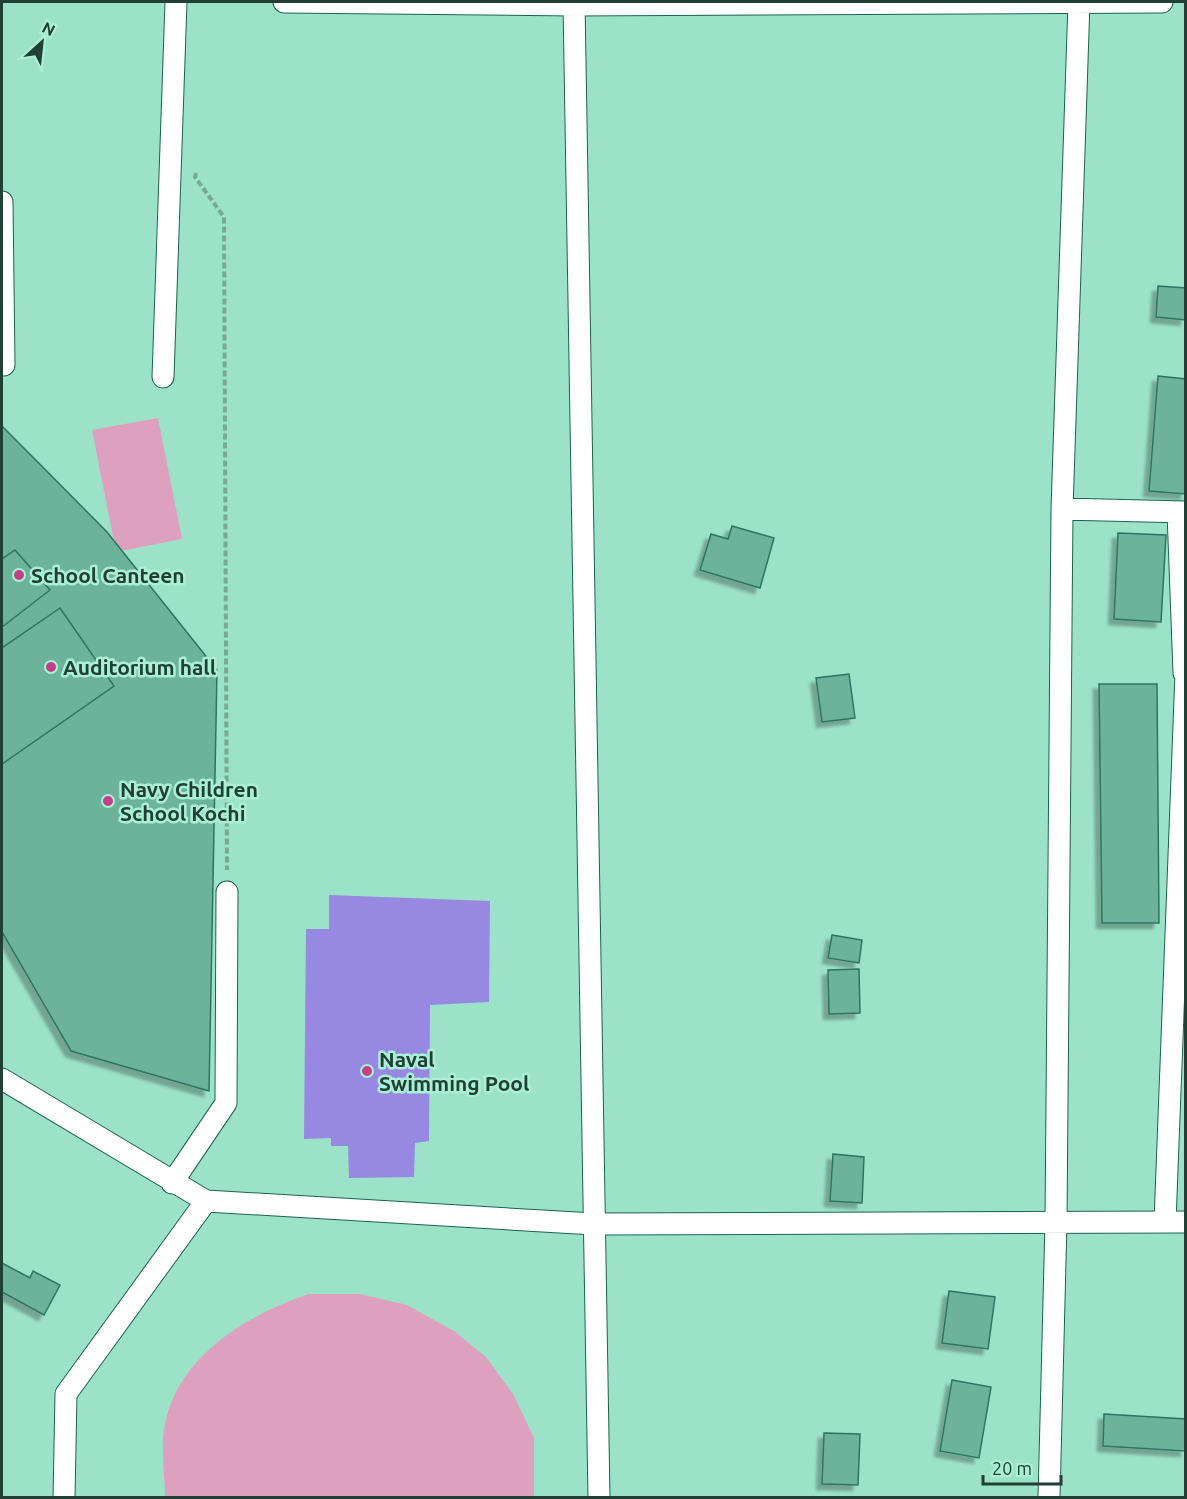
<svg xmlns="http://www.w3.org/2000/svg" width="1187" height="1499" font-family="Ubuntu,sans-serif">
  <style>
    .green { fill: #dea1bd }
    .water { fill: #9788e1 }
    .building { fill: #6db39b; stroke: #2e7560; stroke-width: 1.5; filter: url(#shadow) }
    .lines { fill: none; stroke-linecap: round; stroke-linejoin: round }
    .minor-casing { stroke: #1a644f; stroke-width: 23 }
    .path { stroke: #73ab97; stroke-width: 4; stroke-dasharray: 6 3; stroke-linecap: butt }
    .minor { stroke: #fff; stroke-width: 21 }
    .poi-dot { fill: #c24087; stroke: #a9f0d6; stroke-width: 2 }
    .labels { text-anchor: middle; dominant-baseline: central; stroke-width: 5; stroke-linejoin: round; paint-order: stroke }
    .poi-label { font-size: 21px; font-weight: bold; fill: #213f35; stroke: #a9f0d6; text-anchor: start }
  </style>
  <defs>
    <filter id="shadow"><feDropShadow dx="-5.5" dy="5.5" stdDeviation="1.5" flood-color="#0004"/></filter>
  </defs>
  <rect width="100%" height="100%" fill="#9ce2c9"/>
  <path class="green" d="M158 418 182 539 116 552 92 430Z
    M309 1294H360L407 1305 454 1331 486 1357 513 1394 534 1438V1497H165C165 1474 160 1446 165 1424 178 1356 248 1314 309 1294Z"/>
  <path class="water" d="M329 895 490 901 489 1002 430 1005 429 1141 415 1143 414 1177 349 1178 348 1146H331V1138L304 1139 306 929H329Z"/>
  <path class="building" d="M1158 286 1186 288V320L1156 317Z
    M1158 376 1186 379V494L1149 491Z
    M2 426 107 532 217 670 209 1091 71 1051 2 932Z
    M732 526 774 538 760 588 700 570 711 534 728 539Z
    M1118 533 1166 535 1161 622 1114 619Z
    M15 550 50 590 2 627V559Z
    M60 608 114 686 2 764V648Z
    M849 674 855 718 822 722 816 678Z
    M1099 684H1157L1159 923H1102Z
    M832 935 862 940 859 963 828 958Z
    M859 969 860 1013 829 1014 828 970Z
    M833 1154 864 1157 862 1203 830 1201Z
    M2 1263 30 1278 33 1271 60 1285 44 1315 2 1292Z
    M949 1291 995 1297 988 1349 942 1343Z
    M952 1380 991 1387 979 1458 940 1451Z
    M1104 1414 1186 1419V1451L1103 1446Z
    M824 1433 860 1434 858 1485 822 1484Z"/>
  <g class="lines">
    <defs>
      <path id="minor" d="M284 2 574 5 1162 2
        M574 2 599 1498
        M2 202 4 365
        M163 377 176 2
        M1062 509 1186 512
        M1178 512 1184 673
        M2 1079 206 1201 594 1224 1186 1222
        M172 1183 226 1103 227 892
        M1165 1222 1186 673
        M64 1498 66 1394 206 1201
        M1049 1498 1056 1222 1062 509 1079 2"/>
    </defs>
    <use href="#minor" class="minor-casing"/>
    <path class="path" d="M196 173 195 177 224 217 227 870"/>
    <use href="#minor" class="minor"/>
  </g>
  <g class="poi-dot">
    <circle cx="19" cy="575" r="6"/>
    <circle cx="51" cy="667" r="6"/>
    <circle cx="108" cy="801" r="6"/>
    <circle cx="367" cy="1071" r="6"/>
  </g>
  <g class="labels">
    <g class="poi-label">
      <text x="31" y="575">School Canteen</text>
      <text x="63" y="667">Auditorium hall</text>
      <text x="120" y="789">Navy Children<tspan x="120" dy="24">School Kochi</tspan></text>
      <text x="379" y="1059">Naval<tspan x="379" dy="24">Swimming Pool</tspan></text>
    </g>
  </g>
  <rect width="1187" height="1499" fill="none" stroke="#213f35" stroke-width="6"/>
  <g transform="translate(42 42) rotate(27)" stroke="#a9f0d6" stroke-width="4.5" paint-order="stroke">
  <path d="M0-4.5L10 22L0 15L-10 22Z" fill="#213f35"/>
  <text y="-9" font-size="16" font-weight="bold" text-anchor="middle" fill="#213f35">N</text>
  </g>
  <path d="M983 1475v9h78v-9" fill="none" stroke="#213f35" stroke-width="3"/>
  <text x="992" y="1475" font-size="18" fill="#213f35" stroke="#a9f0d6" stroke-width="4.5" paint-order="stroke">20 m</text>
</svg>
